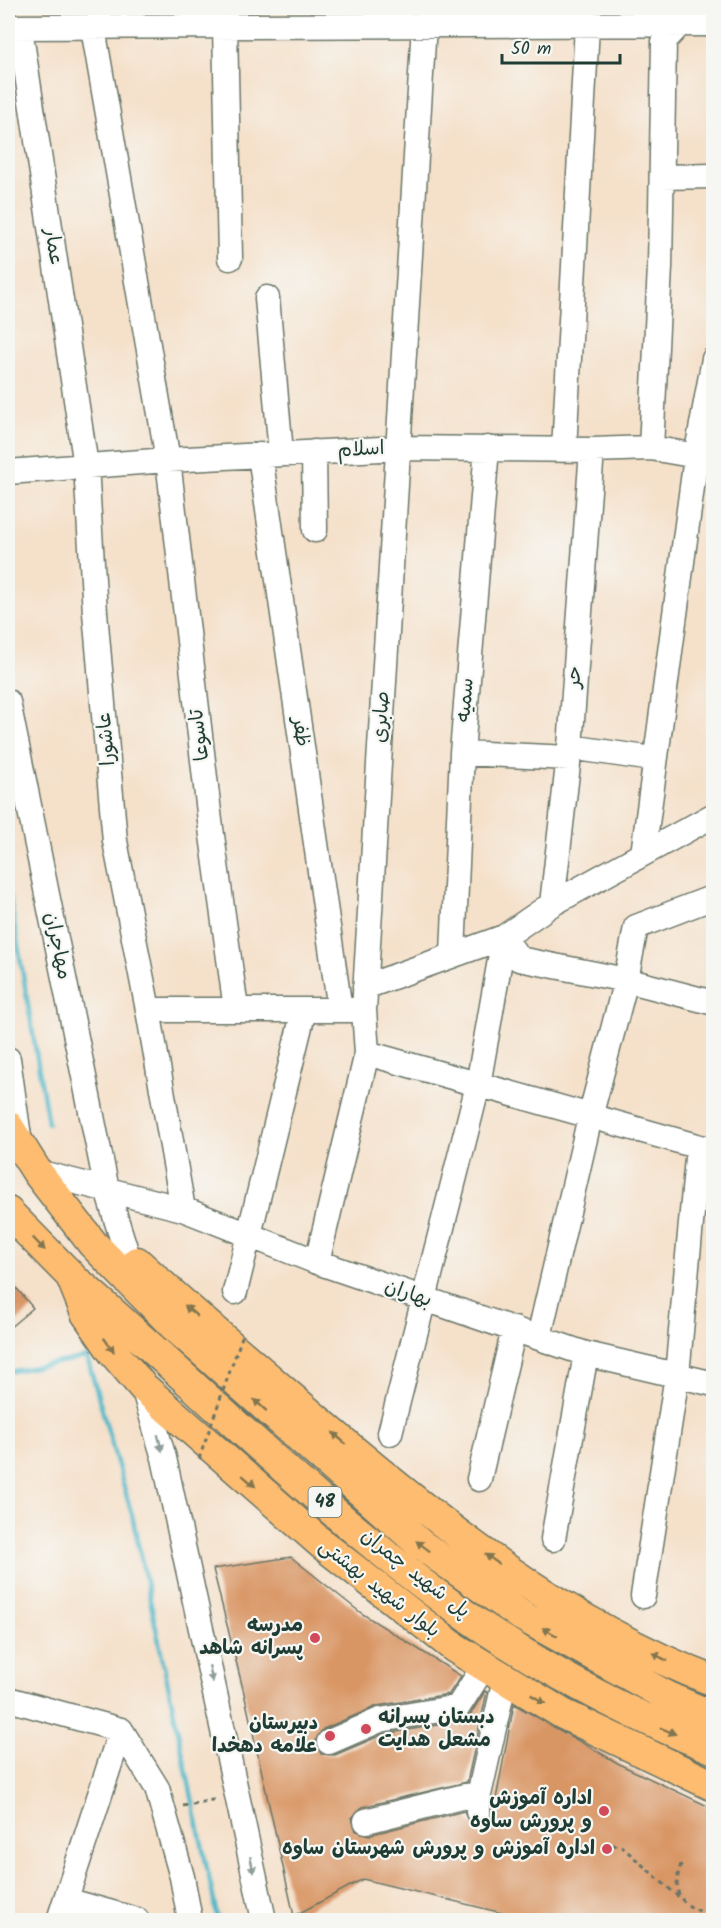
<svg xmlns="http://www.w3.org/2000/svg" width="721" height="1928" font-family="Kalam,'Playpen Sans Arabic',sans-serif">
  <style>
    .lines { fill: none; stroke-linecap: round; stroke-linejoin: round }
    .stream { stroke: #4cb7c9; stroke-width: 4.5 }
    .building { fill: #d99665 }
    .minor-casing { stroke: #6a7668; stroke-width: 27 }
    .major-casing { stroke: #6a7668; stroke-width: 33 }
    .path { stroke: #6a7668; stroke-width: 3; stroke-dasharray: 4.5 4.5; stroke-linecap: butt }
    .minor { stroke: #fff; stroke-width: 24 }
    .major { stroke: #fdbc6f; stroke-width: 30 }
    .path-bridge { stroke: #6a7668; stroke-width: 3; stroke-dasharray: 4.5 4.5; stroke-linecap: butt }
    .oneway { fill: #83764f }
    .oneway2 { fill: #8f9e9a }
    .poi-dot { fill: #d1495b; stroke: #f6f6f2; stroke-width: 2 }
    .labels { text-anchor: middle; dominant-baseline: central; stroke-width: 4.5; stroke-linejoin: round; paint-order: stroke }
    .shield { fill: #f6f6f2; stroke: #60746d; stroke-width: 1.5 }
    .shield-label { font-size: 18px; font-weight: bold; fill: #1f3d34 }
    .street-label { font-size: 20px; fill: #1f3d34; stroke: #f6f6f2 }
    .poi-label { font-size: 20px; font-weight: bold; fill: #1f3d34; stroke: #f6f6f2; text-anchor: end }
  </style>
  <rect width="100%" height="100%" fill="#f6f6f2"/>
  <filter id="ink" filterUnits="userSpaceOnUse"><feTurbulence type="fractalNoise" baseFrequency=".0167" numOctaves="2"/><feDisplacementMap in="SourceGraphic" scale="12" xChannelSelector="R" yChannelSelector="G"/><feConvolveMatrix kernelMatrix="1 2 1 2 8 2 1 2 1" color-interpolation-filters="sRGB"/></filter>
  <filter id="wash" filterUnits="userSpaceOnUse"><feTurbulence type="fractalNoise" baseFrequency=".008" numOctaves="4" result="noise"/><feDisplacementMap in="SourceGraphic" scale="24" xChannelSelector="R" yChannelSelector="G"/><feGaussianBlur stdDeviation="1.35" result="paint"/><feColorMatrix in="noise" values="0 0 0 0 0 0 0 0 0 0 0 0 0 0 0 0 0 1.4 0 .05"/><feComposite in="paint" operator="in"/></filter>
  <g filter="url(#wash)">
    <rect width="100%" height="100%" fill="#f5e0c9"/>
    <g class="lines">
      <path class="stream" d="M8 886 48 1123
        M8 1372 87 1357 132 1515 218 1920"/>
    </g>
    <g id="blocks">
      <path class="building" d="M8 1278 33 1308 8 1329Z
        M291 1557 361 1613 461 1676 449 1694 377 1706 323 1729 315 1741 321 1754 335 1755 384 1734 461 1721 470 1715 485 1691 487 1692 467 1782 362 1807 352 1818 356 1831 369 1835 464 1811 471 1824H485L493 1815 514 1704 623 1766 714 1809V1880L704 1920H531L363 1879 294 1916 244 1693 213 1569Z"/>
    </g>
  </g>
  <g filter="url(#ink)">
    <use href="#blocks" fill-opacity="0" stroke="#6a7668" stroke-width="1.5"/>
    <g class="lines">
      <defs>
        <path id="minor" d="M225 26 230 258
          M8 27 714 24
          M20 28 86 466 95 612 115 841 148 1010
          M93 28 168 460 210 821 236 1009
          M662 177 714 176
          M267 298 281 453
          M651 448 660 267 664 41 680 24
          M564 450 587 26
          M314 452 315 530
          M260 455 340 1010
          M8 472 168 460 400 448 592 450 651 448 714 459
          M8 702 107 1190 126 1251
          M570 747 653 759
          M462 753 569 758
          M643 854 696 457 714 359
          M552 904 570 747 592 450
          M504 937 519 959 626 980 714 1003
          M453 953 462 753 487 448
          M365 987 504 937 552 904 714 815
          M367 1053 714 1151
          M8 1059 20 1144
          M37 1172 183 1209 317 1262 586 1354 714 1384
          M183 1209 148 1010H355
          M317 1262 367 1053 364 1010 424 25
          M235 1292 304 1010
          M539 1337 590 1117 626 980 636 927 714 897
          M143 1387 164 1458 264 1920
          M390 1433 478 1085 504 937
          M479 1479 514 1329
          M553 1539 586 1354
          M643 1596 677 1375 698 1147
          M8 1699 121 1730 157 1788 182 1877 190 1920
          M329 1742 380 1720 458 1707 484 1666
          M478 1812 479 1795 505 1679
          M366 1821 465 1796 479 1795
          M66 1900 137 1920
          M59 1920 121 1730"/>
        <path id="major" d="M8 1126 37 1172 93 1244 173 1325 420 1544 522 1616 670 1698 714 1717
          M8 1212 71 1276 86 1313 113 1352 143 1387 323 1545 455 1648 563 1714 714 1786
          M137 1262C192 1313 250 1362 307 1411 430 1517 561 1623 714 1681
          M80 1284C203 1391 319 1509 451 1605 531 1663 622 1711 714 1749"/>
      </defs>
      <use href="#minor" class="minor-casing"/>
      <use href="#major" class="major-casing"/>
      <path class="path" d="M183 1806 217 1799
        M612 1845 621 1846 682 1900
        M681 1864C672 1892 678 1904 705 1913"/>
      <use href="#minor" class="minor"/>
      <use href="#major" class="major"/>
      <path class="path-bridge" d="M199 1459 243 1334"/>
    </g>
    <defs><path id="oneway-solid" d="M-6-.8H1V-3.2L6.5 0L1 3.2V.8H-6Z" transform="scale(1.5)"/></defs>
    <g class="oneway">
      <use href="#oneway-solid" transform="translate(39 1244) rotate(46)"/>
      <use href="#oneway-solid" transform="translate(191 1311) rotate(-139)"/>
      <use href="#oneway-solid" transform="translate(109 1345) rotate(54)"/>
      <use href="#oneway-solid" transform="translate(260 1405) rotate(-138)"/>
      <use href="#oneway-solid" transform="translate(339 1438) rotate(-139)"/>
      <use href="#oneway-solid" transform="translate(249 1481) rotate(41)"/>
      <use href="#oneway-solid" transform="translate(423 1546) rotate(-143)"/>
      <use href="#oneway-solid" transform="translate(492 1559) rotate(-145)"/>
      <use href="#oneway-solid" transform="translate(550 1632) rotate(-151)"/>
      <use href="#oneway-solid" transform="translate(660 1657) rotate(-153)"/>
      <use href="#oneway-solid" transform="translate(538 1699) rotate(31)"/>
      <use href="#oneway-solid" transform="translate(668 1731) rotate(23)"/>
    </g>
    <g class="oneway2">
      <use href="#oneway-solid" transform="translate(160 1443) rotate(75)"/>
      <use href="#oneway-solid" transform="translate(211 1674) rotate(78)"/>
      <use href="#oneway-solid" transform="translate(252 1865) rotate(78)"/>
    </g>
  </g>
  <g class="poi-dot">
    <circle cx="315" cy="1638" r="6"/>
    <circle cx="366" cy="1729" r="6"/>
    <circle cx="330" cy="1736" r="6"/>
    <circle cx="604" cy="1811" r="6"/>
    <circle cx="607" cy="1849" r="6"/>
  </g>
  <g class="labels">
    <rect class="shield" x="308.5" y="1487" width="33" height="30" rx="4.5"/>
    <g class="shield-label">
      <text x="325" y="1502">48</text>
    </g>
    <g class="street-label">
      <text transform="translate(53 247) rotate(81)">عمار</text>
      <text transform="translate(361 450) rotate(-3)">اسلام</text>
      <text transform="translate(575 677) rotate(-86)">حر</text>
      <text transform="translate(466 700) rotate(-85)">سمیه</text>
      <text transform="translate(382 717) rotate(-86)">صابری</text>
      <text transform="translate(300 732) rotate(82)">ظفر</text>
      <text transform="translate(200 735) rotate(-97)">تاسوعا</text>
      <text transform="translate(107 739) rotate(-95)">عاشورا</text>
      <text transform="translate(57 946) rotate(78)">مهاجران</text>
      <text transform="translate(408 1294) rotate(19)">بهاران</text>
      <text transform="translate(415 1574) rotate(38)">پل شهید چمران</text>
      <text transform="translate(379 1589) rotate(38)">بلوار شهید بهشتی</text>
    </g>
    <g class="poi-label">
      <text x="303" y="1626">مدرسه<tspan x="303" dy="23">پسرانه شاهد</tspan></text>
      <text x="378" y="1718" text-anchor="start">دبستان پسرانه<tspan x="378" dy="23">مشعل هدایت</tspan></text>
      <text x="318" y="1724">دبیرستان<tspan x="318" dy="23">علامه دهخدا</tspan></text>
      <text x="592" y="1799">اداره آموزش<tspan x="592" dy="23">و پرورش ساوه</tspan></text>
      <text x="595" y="1849">اداره آموزش و پرورش شهرستان ساوه</text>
    </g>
  </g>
  <rect width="721" height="1928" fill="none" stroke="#f6f6f2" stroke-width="30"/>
  <path d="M502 54v9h118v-9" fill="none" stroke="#1f3d34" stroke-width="3"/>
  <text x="511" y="54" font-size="18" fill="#1f3d34" stroke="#f6f6f2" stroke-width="4.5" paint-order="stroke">50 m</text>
</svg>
